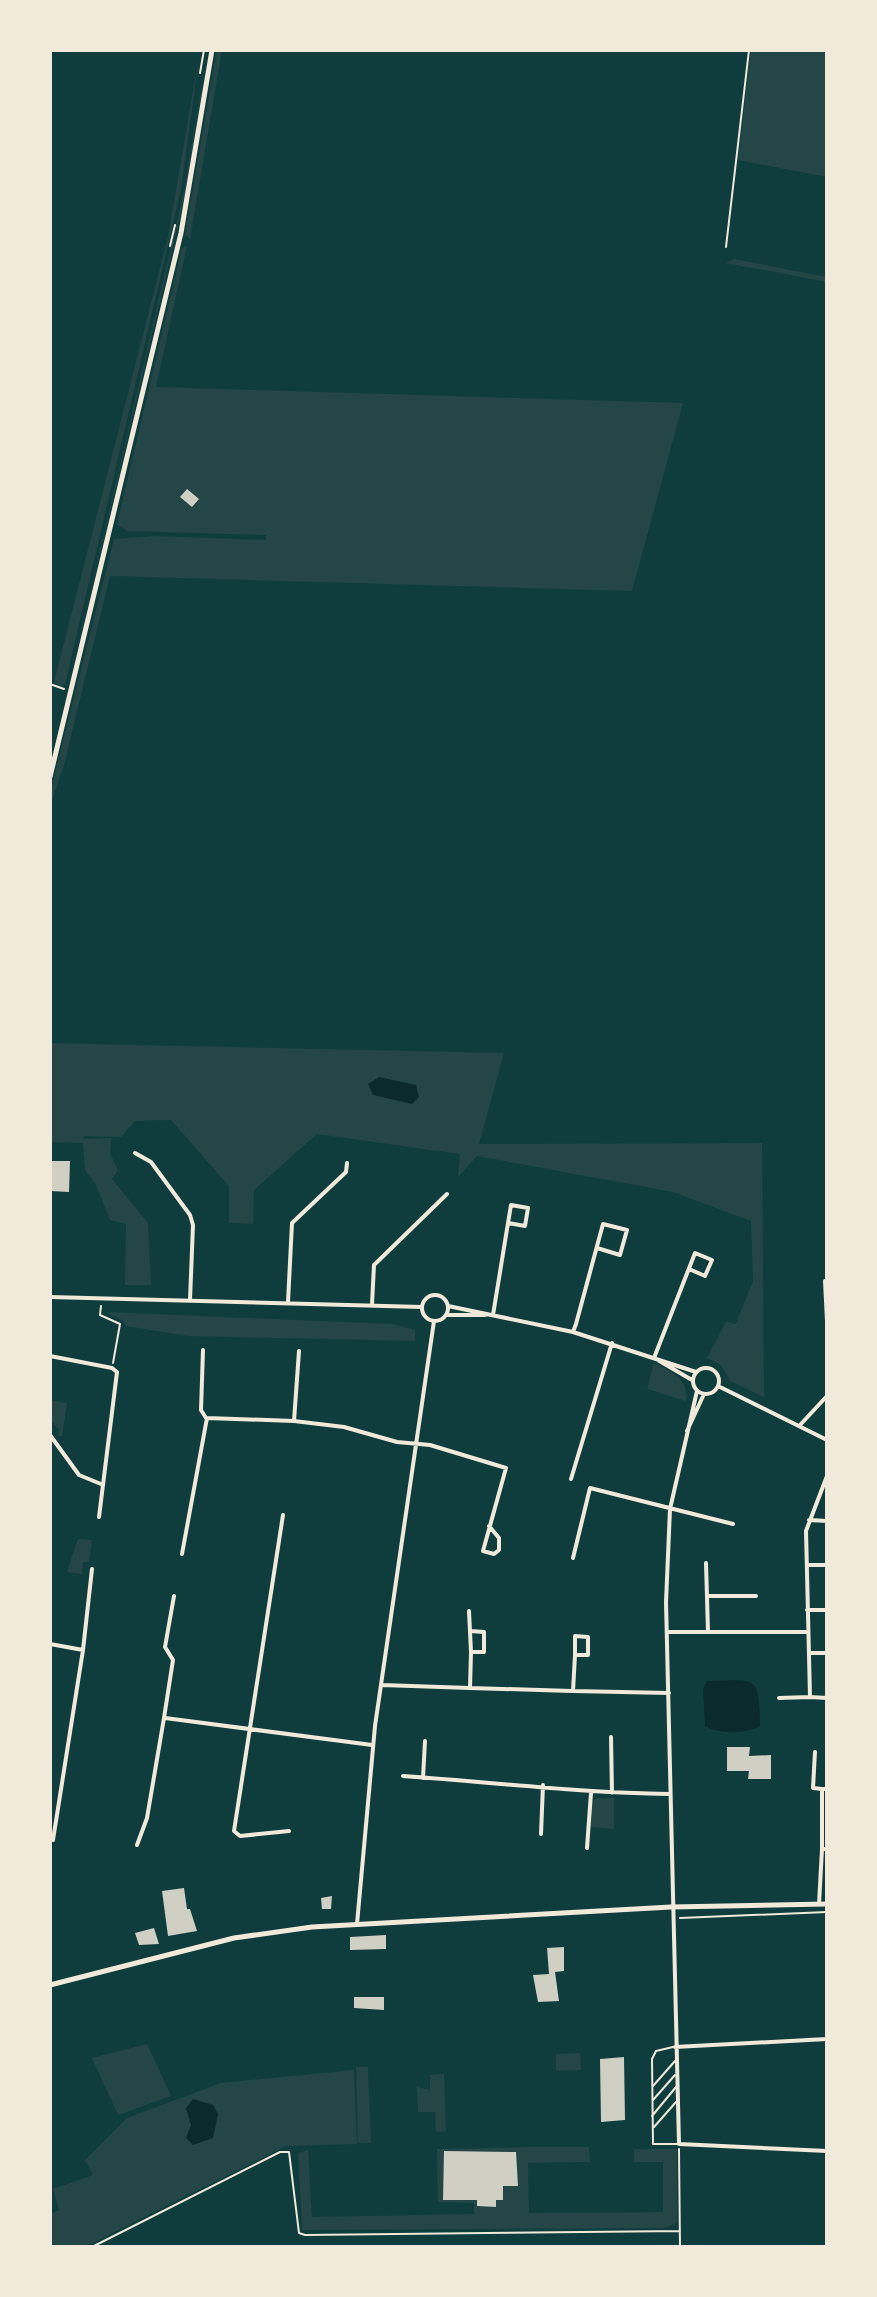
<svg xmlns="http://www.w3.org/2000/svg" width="877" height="2297" font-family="Cabin,sans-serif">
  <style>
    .green { fill: #244646 }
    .water { fill: #0a2a2b }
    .building { fill: #cfcfc3 }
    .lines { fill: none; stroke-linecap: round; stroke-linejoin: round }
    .path { stroke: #f1e9da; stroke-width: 2 }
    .service { stroke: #f1e9da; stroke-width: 2 }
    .minor { stroke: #f1e9da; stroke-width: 4 }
    .tertiary { stroke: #f1e9da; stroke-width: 5 }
    .secondary { stroke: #f1e9da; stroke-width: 5 }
  </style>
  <rect width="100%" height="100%" fill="#0f3d3e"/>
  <path class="green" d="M200 50 181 189 70 663 65 685 60 686 54 682 168 237Z
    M207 50 185 195 69 683 185 187Z
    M217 50H222L190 239 185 234Z
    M751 50H827V177L738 160Z
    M187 246 156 387 683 403 632 591 110 576 63 769 50 806V793L114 539 155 536 266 540V535L127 531 117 524 182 248Z
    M734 259 827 277V282L726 263Z
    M50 1043 504 1053 479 1144 762 1143 764 1397 730 1381 721 1365 707 1358 726 1322 736 1324 753 1281 751 1221 673 1192 477 1156 458 1177 460 1154 317 1134 254 1190 253 1224 229 1223V1186L171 1120 135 1121 121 1137 84 1136V1139L111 1138 110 1154 118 1170 112 1179 148 1223 151 1285H125L126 1224 110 1220 96 1185 85 1170 83 1143 50 1142Z
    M106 1312 392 1324 415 1330V1341L188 1336 126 1326 123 1321Z
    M654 1363C671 1371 689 1379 686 1401L647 1389Z
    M50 1400 67 1403 62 1436H58L59 1430 50 1419Z
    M78 1539 92 1540 89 1562H83L82 1574 67 1572Z
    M597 1798H614V1829L591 1827 592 1801Z
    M147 2044 171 2096 118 2115 92 2058Z
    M580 2053 581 2070 556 2071V2054Z
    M356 2067H368L371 2143H358Z
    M354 2070 357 2144 286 2146 85 2247H50V2214L59 2210 53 2189 93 2175 85 2160 127 2118 221 2083Z
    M444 2074 446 2131 436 2132 435 2112H418L417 2087 430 2090V2075Z
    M529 2147H589L590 2162 528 2163 529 2213 663 2212V2162H634V2149H677V2223L665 2228 302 2230 298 2153 308 2150 312 2217 474 2214V2203L438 2202 437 2149Z"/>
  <path class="water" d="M379 1077 416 1085 419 1097 412 1104 373 1095 368 1084Z
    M707 1681C757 1680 759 1673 760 1726 748 1734 718 1734 705 1726L703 1689Z
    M193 2099 213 2105 218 2114 213 2138 193 2145 186 2138 191 2125 186 2108Z"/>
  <path class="building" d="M187 489 199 499 192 507 180 497Z
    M50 1161H70L69 1192 50 1191Z
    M727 1747H750L749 1756 771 1755V1779H748L749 1771H727Z
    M184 1888 187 1909H190L197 1931 168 1936 162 1891Z
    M332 1896 331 1909H322L321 1898Z
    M154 1928 159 1944 139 1945 135 1933Z
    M386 1935V1949L350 1950V1937Z
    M564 1947V1971L555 1972 559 2001 538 2002 533 1975 549 1974 547 1948Z
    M354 1997H384V2010L354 2008Z
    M624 2057 625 2120 601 2122 600 2059Z
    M444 2151 516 2152 518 2186H503V2200H496V2207L477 2206V2200H443Z"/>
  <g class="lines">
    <path class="path" d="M200 73 204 50
      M170 246 175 225
      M726 247 749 50
      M50 684 64 689
      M101 1306 100 1315 120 1324 113 1363
      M680 1918 827 1912
      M679 2149 680 2247
      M92 2247 280 2152H289L299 2233 305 2235 680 2231"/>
    <path class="service" d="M673 2047 656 2051 652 2059 653 2144H678
      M653 2086 675 2061
      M653 2100 675 2075
      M652 2116 676 2087
      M654 2127 676 2102"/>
    <path class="minor" d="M135 1153 151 1162 190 1215 193 1225 190 1300
      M827 1226V1283
      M825 1281 827 1321
      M422 1308a13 13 0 1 1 26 0a13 13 0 1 1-26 0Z
      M50 1297 422 1307
      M288 1302 292 1223 346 1172 347 1163
      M372 1304 374 1265 447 1194
      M448 1306 573 1332 696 1372
      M446 1315H485
      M493 1315 508 1223 525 1226 528 1208 511 1205 508 1223
      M573 1332 576 1324 603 1224 627 1230 620 1255 597 1248
      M203 1350 201 1410 206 1418
      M50 1356 112 1368 117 1372 99 1517
      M654 1358 695 1253 712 1260 705 1276 689 1269
      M656 1359 692 1380
      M693 1381a13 13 0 1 1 26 0a13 13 0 1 1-26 0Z
      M718 1386 827 1440
      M697 1391 670 1509 666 1602 679 2144 827 2151
      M294 1421 299 1351
      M800 1425 827 1396
      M687 1431 704 1394
      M50 1435 79 1475 101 1484
      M827 1476 806 1531 810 1697 827 1698
      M571 1479 612 1343
      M283 1515 234 1831 240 1836 289 1831
      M809 1520 827 1521
      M182 1554 207 1418 294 1421 344 1427 397 1442 430 1445 506 1468 483 1551 494 1554 499 1550V1538L489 1526
      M573 1558 590 1488 733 1524
      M706 1563 708 1632
      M807 1565H827
      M707 1596H756
      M807 1610H827
      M469 1611 471 1652H484V1632L471 1631
      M667 1632H808
      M50 1644 83 1650
      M809 1653H827
      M575 1655V1636L588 1637V1655H575L573 1691 669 1693
      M382 1685 470 1688 471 1652
      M470 1688 572 1691
      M779 1698 810 1697
      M165 1718 372 1745
      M611 1737 612 1793
      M815 1752 813 1788 822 1789
      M403 1776C492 1782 580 1793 669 1794
      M423 1778 425 1741
      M827 1789H822V1849H827
      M541 1834 543 1785
      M50 1839 53 1840 83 1650 92 1569
      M137 1845 147 1818 164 1718 173 1660 165 1647 174 1596
      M587 1848 591 1793
      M819 1904 822 1849
      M357 1924 375 1726 434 1321
      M675 2047 827 2039"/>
    <path class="tertiary" d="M50 1985 234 1938 312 1927 671 1907 827 1904"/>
    <path class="secondary" d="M50 777 181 233 212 50"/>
  </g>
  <rect width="877" height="2297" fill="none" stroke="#f1e9da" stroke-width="104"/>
</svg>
